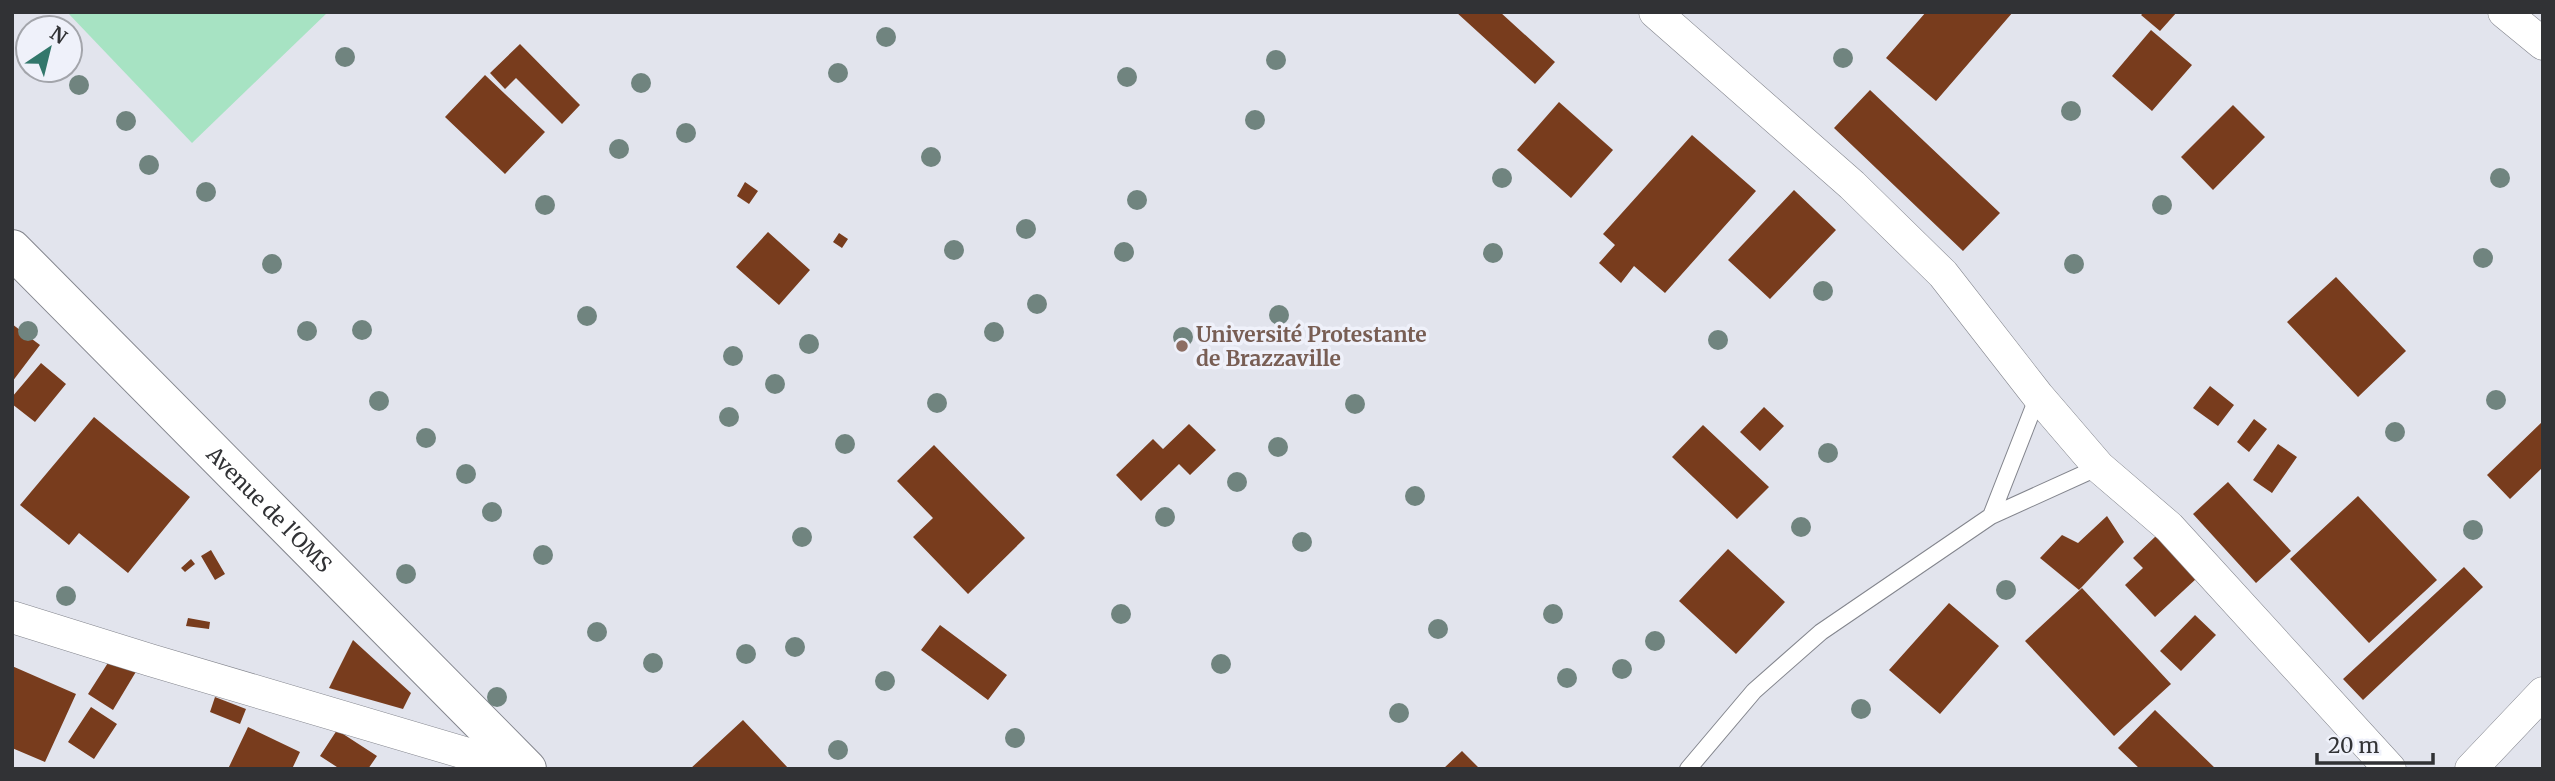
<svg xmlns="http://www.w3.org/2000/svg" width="2555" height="781" font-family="Merriweather,serif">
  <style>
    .green { fill: #a7e3c3 }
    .building { fill: #783c1d }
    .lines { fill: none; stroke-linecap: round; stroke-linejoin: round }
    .service-casing { stroke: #83858d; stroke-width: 18 }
    .minor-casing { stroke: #83858d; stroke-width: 33 }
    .tertiary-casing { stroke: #83858d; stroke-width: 40 }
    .service { stroke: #fff; stroke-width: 16 }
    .minor { stroke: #fff; stroke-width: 32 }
    .tertiary { stroke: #fff; stroke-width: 38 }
    .tree { fill: #70847f }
    .education-dot { fill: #8d6e63; stroke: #eff1fa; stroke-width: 2.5 }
    .labels { text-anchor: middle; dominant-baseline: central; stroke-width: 7; stroke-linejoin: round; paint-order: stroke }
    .education-label { font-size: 21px; font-weight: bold; fill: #785e54; stroke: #eff1fa; text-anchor: start }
    .street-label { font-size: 21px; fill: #313235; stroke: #eff1fa }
  </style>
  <rect width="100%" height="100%" fill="#e2e4ed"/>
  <path class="green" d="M67 12H328L192 143Z"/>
  <path class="building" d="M1456 12H1500L1555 62 1535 84Z
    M1926 12H2013L1936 101 1886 58Z
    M2144 12H2177L2160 31 2141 15Z
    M2151 30 2192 65 2152 111 2112 76Z
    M520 44 580 105 562 124 516 78 505 89 490 73Z
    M485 75 545 132 505 174 445 117Z
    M1870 90 2000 213 1963 251 1834 128Z
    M1559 102 1613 150 1571 198 1517 150Z
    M2233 105 2265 137 2213 190 2181 157Z
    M1692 135 1756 191 1665 293 1634 266 1621 283 1599 263 1615 245 1603 234Z
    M745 182 758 191 749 204 737 196Z
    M1794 190 1836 230 1770 299 1728 260Z
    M768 232 810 270 779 305 736 267Z
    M839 233 848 239 842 248 833 242Z
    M2336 277 2406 351 2358 397 2287 322Z
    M12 324 40 345 12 382Z
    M41 363 66 384 35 422 12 404V397Z
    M2210 386 2234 405 2218 426 2193 408Z
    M1764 407 1784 426 1760 451 1740 432Z
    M94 417 190 497 128 573 79 533 69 545 20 505Z
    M2254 419 2267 429 2249 452 2237 442Z
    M2543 421V467L2510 499 2487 475Z
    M1189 424 1216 450 1190 475 1179 464 1141 501 1116 475 1153 439 1163 449Z
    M1703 425 1769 487 1737 519 1672 457Z
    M2278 444 2297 457 2272 493 2253 480Z
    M934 445 1025 538 968 594 913 537 933 518 897 481Z
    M2228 482 2291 551 2256 583 2193 514Z
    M2358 496 2437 580 2369 643 2290 559Z
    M2107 516 2124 542 2079 590 2040 558 2062 535 2078 543Z
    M2157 535 2197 578 2155 617 2125 585 2143 568 2133 558Z
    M1728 549 1785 602 1736 654 1679 601Z
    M211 550 225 574 215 580 201 556Z
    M191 559 195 564 185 572 181 568Z
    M2464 567 2483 587 2363 700 2343 679Z
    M2082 588 2171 684 2114 736 2025 641Z
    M1949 603 1999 646 1940 714 1889 670Z
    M2195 615 2216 635 2181 671 2160 651Z
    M188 618 210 622 209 629 186 626Z
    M940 625 1007 675 988 700 921 650Z
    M353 640 411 693 403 709 329 688Z
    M113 655 137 670 113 710 88 694Z
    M12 666 76 694 45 762 12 748Z
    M215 697 246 709 240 724 210 712Z
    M91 707 117 724 94 759 68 742Z
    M2155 710 2216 769H2140L2118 748Z
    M743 720 789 769H690Z
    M248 727 300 752 292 769H228Z
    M337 730 377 756 368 769H340L320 756Z
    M1462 751 1480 769H1443Z"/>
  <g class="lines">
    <defs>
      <path id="service" d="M1991 516 2038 396
        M1688 769 1754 691 1821 632 1991 516 2099 467"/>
      <path id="minor" d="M1655 12 1852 185 1943 274 2038 396 2099 467 2169 527 2390 769
        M2504 12 2543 44
        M12 617 150 660 519 769
        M2471 769 2543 693"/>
      <g id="tertiary">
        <path id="s1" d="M12 249 527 769"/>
      </g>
    </defs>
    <use href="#service" class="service-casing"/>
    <use href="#minor" class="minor-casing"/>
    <use href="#tertiary" class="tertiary-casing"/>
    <use href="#service" class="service"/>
    <use href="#minor" class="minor"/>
    <use href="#tertiary" class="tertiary"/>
  </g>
  <g class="tree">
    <circle cx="886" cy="37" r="10"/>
    <circle cx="345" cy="57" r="10"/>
    <circle cx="1843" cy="58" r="10"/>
    <circle cx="1276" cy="60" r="10"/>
    <circle cx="838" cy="73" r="10"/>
    <circle cx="1127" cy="77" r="10"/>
    <circle cx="641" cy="83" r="10"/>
    <circle cx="79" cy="85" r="10"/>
    <circle cx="2071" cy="111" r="10"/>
    <circle cx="1255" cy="120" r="10"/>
    <circle cx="126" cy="121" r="10"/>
    <circle cx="686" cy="133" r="10"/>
    <circle cx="619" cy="149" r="10"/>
    <circle cx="931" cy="157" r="10"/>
    <circle cx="149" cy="165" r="10"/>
    <circle cx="1502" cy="178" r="10"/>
    <circle cx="2500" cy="178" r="10"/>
    <circle cx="206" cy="192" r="10"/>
    <circle cx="1137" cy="200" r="10"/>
    <circle cx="545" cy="205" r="10"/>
    <circle cx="2162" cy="205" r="10"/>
    <circle cx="1026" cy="229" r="10"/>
    <circle cx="954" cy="250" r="10"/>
    <circle cx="1124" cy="252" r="10"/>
    <circle cx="1493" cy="253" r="10"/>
    <circle cx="2483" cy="258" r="10"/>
    <circle cx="272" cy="264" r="10"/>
    <circle cx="2074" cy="264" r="10"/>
    <circle cx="1823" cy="291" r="10"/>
    <circle cx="1037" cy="304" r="10"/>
    <circle cx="1279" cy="315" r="10"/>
    <circle cx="587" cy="316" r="10"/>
    <circle cx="362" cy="330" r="10"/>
    <circle cx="28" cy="331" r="10"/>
    <circle cx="307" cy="331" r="10"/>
    <circle cx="994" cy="332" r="10"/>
    <circle cx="1183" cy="337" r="10"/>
    <circle cx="1718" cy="340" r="10"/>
    <circle cx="809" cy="344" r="10"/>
    <circle cx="733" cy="356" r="10"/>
    <circle cx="775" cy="384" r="10"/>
    <circle cx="2496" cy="400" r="10"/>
    <circle cx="379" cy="401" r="10"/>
    <circle cx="937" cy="403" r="10"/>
    <circle cx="1355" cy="404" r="10"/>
    <circle cx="729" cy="417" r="10"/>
    <circle cx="2395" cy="432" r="10"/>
    <circle cx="426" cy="438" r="10"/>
    <circle cx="845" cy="444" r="10"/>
    <circle cx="1278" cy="447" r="10"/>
    <circle cx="1828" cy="453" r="10"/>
    <circle cx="466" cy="474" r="10"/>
    <circle cx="1237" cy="482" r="10"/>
    <circle cx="1415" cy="496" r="10"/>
    <circle cx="492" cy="512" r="10"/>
    <circle cx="1165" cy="517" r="10"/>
    <circle cx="1801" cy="527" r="10"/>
    <circle cx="2473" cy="530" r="10"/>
    <circle cx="802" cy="537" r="10"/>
    <circle cx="1302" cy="542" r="10"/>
    <circle cx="543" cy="555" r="10"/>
    <circle cx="406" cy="574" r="10"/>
    <circle cx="2006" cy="590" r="10"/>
    <circle cx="66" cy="596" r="10"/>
    <circle cx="1121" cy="614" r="10"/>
    <circle cx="1553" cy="614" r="10"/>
    <circle cx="1438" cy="629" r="10"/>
    <circle cx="597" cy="632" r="10"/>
    <circle cx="1655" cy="641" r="10"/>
    <circle cx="795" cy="647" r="10"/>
    <circle cx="746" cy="654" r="10"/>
    <circle cx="653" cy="663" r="10"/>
    <circle cx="1221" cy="664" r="10"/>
    <circle cx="1622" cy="669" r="10"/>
    <circle cx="1567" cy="678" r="10"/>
    <circle cx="885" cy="681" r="10"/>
    <circle cx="497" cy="697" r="10"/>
    <circle cx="1861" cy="709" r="10"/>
    <circle cx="1399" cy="713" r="10"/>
    <circle cx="1015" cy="738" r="10"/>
    <circle cx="838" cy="750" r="10"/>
  </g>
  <circle class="education-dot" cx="1182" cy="346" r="7"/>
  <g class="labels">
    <g class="education-label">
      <text x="1196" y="334">Université Protestante<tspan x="1196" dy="24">de Brazzaville</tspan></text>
    </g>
    <g class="street-label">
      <text stroke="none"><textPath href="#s1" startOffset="366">Avenue de l'OMS</textPath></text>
    </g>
  </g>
  <rect width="2555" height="781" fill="none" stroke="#313235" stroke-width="28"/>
  <g transform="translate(49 49) rotate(35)"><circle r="33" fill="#eff1fa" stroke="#a3a5ab" stroke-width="2"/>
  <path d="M0-5L12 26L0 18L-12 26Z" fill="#32776b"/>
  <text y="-10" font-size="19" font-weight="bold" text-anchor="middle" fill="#313235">N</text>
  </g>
  <path d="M2317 753v10h116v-10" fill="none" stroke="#313235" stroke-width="3.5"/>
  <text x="2328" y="753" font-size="21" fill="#313235" stroke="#eff1fa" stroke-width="5" paint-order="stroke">20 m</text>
</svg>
